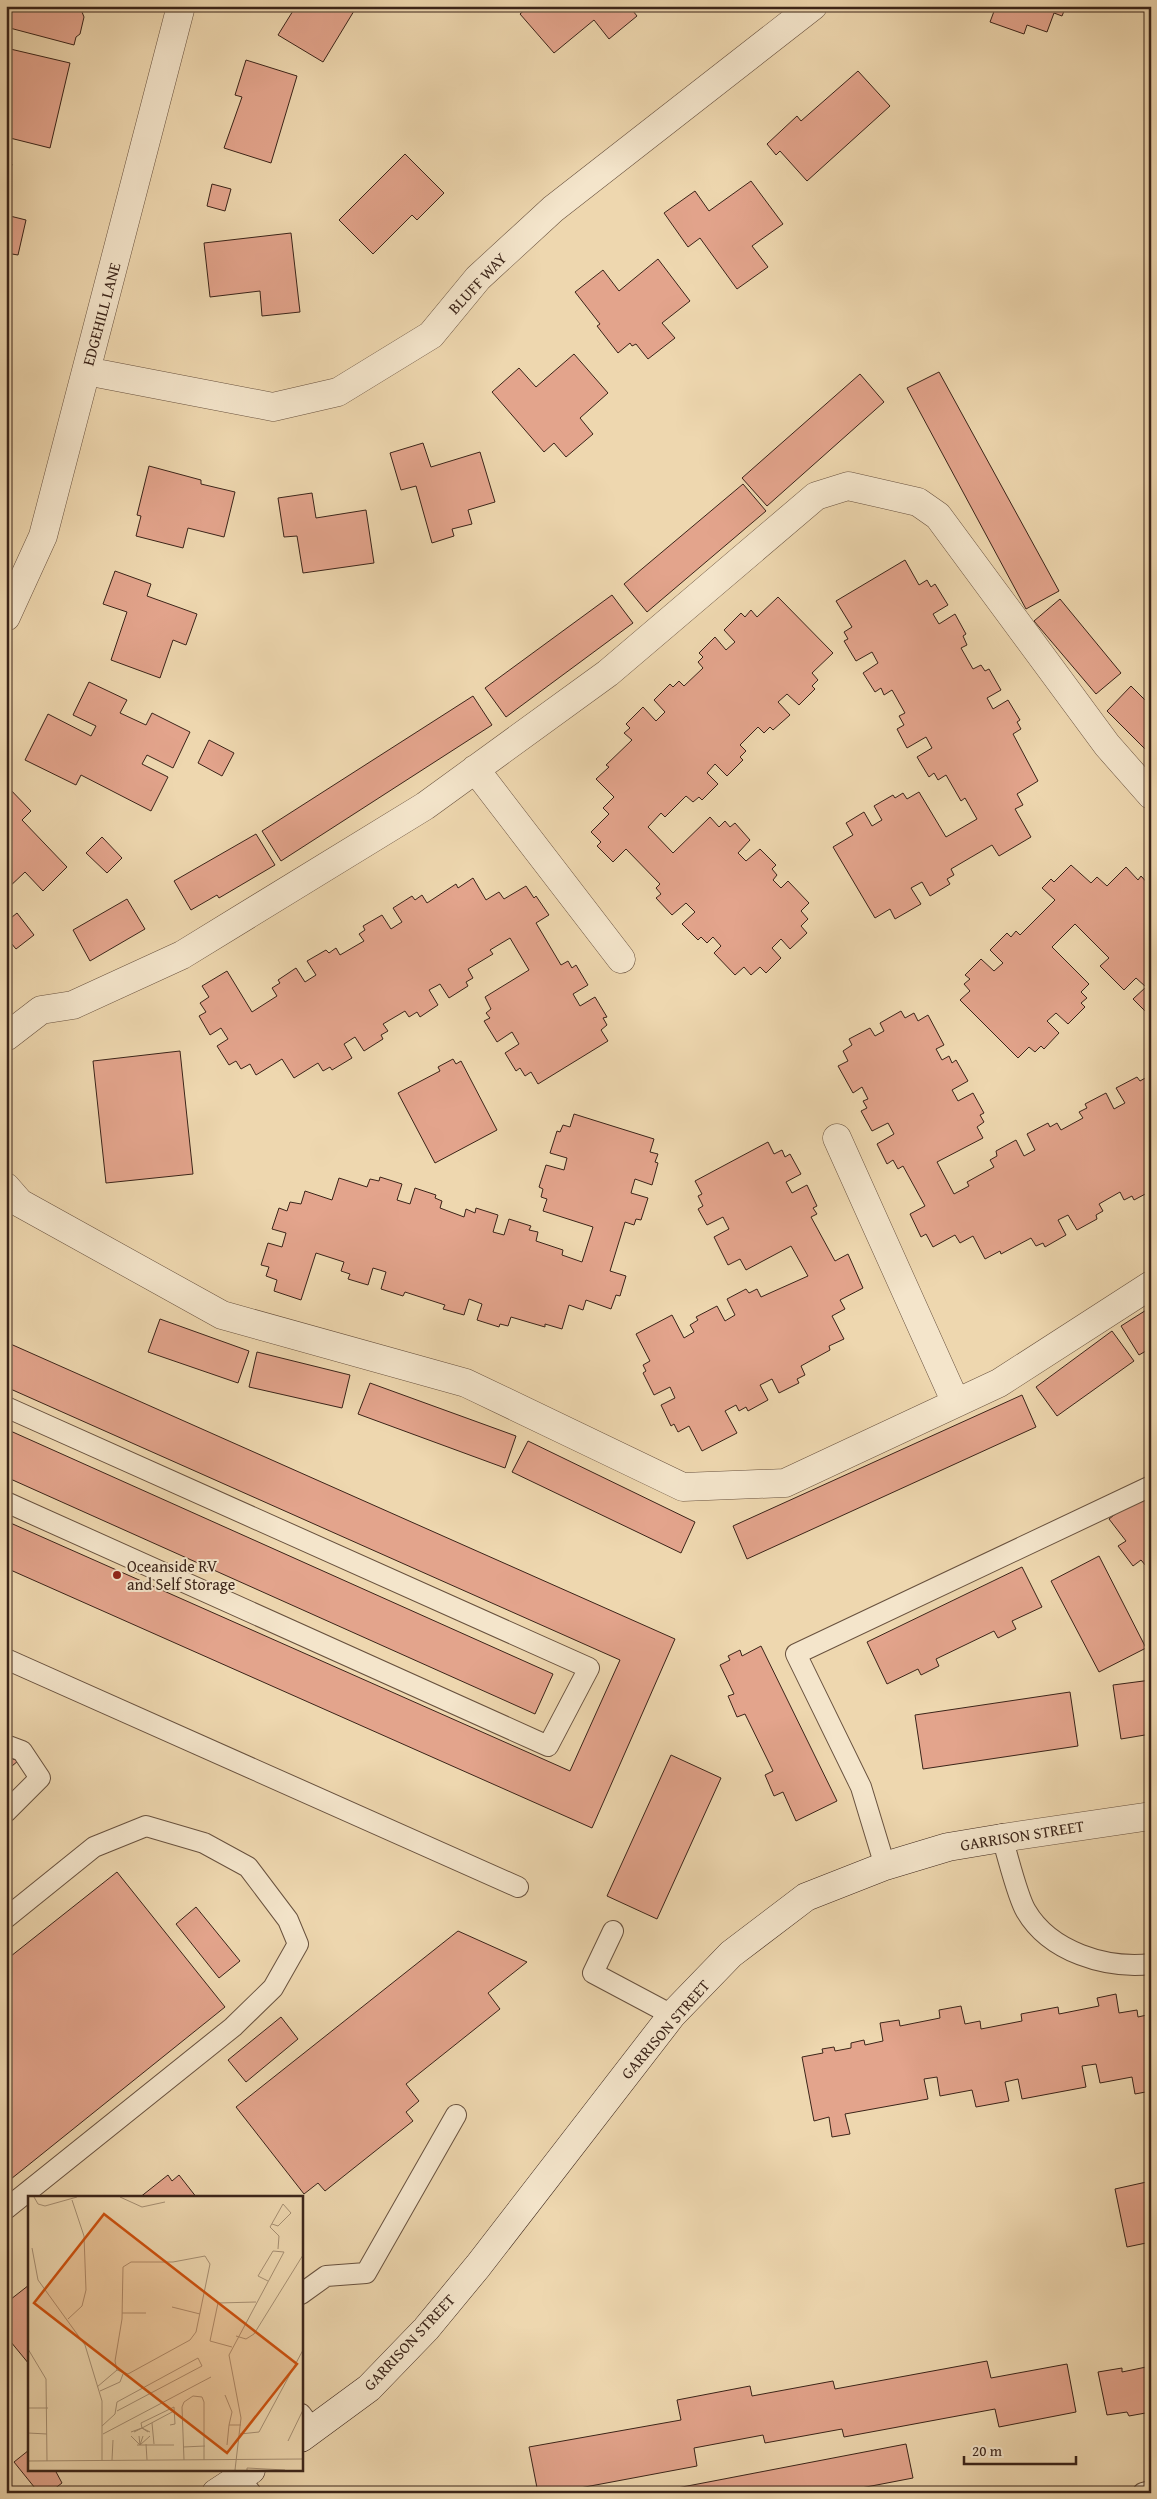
<svg xmlns="http://www.w3.org/2000/svg" width="1157" height="2499" font-family="'Gentium Book Plus',serif">
  <style>
    .building { fill: #e3a48c; stroke: #3b2419 }
    .lines { fill: none; stroke-linecap: round; stroke-linejoin: round }
    .lane-casing { stroke: #68513e; stroke-width: 22 }
    .street-casing { stroke: #68513e; stroke-width: 29 }
    .secondary-casing { stroke: #3b2419; stroke-width: 29 }
    .lane { stroke: #f4e5cb; stroke-width: 20 }
    .street { stroke: #f4e5cb; stroke-width: 28 }
    .secondary { stroke: #f4e5cb; stroke-width: 28 }
    .poi-dot { fill: #8f2418; stroke: #f4e5cb; stroke-width: 2 }
    .labels { text-anchor: middle; dominant-baseline: central; stroke-width: 4; stroke-linejoin: round; paint-order: stroke }
    .street-label { font-size: 16px; fill: #3b2419; stroke: #f4e5cb }
    .poi-label { font-size: 16px; fill: #3b2419; stroke: #f4e5cb; text-anchor: start }
    .inset-road { fill: none; stroke: #a68f73; stroke-width: 1 }
    .view { fill: #ce510e; fill-opacity: 0.15; stroke: #ce510e; stroke-width: 2.5 }
    .inset-edge { fill: none; stroke: #3b2419; stroke-width: 2.5 }
  </style>
  <rect width="100%" height="100%" fill="#eed7af"/>
  <filter id="stains"><feTurbulence type="fractalNoise" baseFrequency=".004" numOctaves="4"/><feColorMatrix values="0 0 0 0 .2 0 0 0 0 .09 0 0 0 0 .02 0 0 0 .5 -.17"/></filter>
  <radialGradient id="worn" r=".72"><stop offset=".6" stop-color="#630" stop-opacity="0"/><stop offset="1" stop-color="#630" stop-opacity=".3"/></radialGradient>
  <path class="building" d="M6 6H84L82 12 84 17 80 34 76 37 74 45 6 27Z
    M296 6H357L323 62 278 35Z
    M529 6H629L637 16 609 39 594 20 554 53 520 14Z
    M996 6H1066L1062 16 1054 13 1047 32 1027 25 1024 34 990 22Z
    M6 48 70 63 50 148 6 137Z
    M246 60 297 76 271 163 224 148 242 97 235 95Z
    M858 71 890 106 807 181 780 151 776 155 767 144 797 116 801 121Z
    M405 154 444 193 417 220 412 215 373 254 339 220Z
    M6 163 12 164 6 189Z
    M751 181 783 224 752 246 768 267 737 289 700 238 688 247 664 213 695 191 709 211Z
    M212 184 231 189 225 211 207 206Z
    M6 215 26 220 18 255 6 253Z
    M291 233 300 312 262 316 260 291 210 297 204 243Z
    M658 259 690 301 662 323 675 338 648 359 636 344 632 346 630 343 618 353 597 326 600 324 575 292 603 270 619 291Z
    M574 354 608 393 580 418 593 434 566 457 554 443 544 452 492 392 519 368 536 387Z
    M939 372 1059 591 1026 609 907 388Z
    M860 374 884 402 767 506 742 478Z
    M423 443 431 467 480 452 495 502 468 510 472 524 452 529 454 536 432 543 416 486 401 490 390 453Z
    M149 466 201 480V484L235 492 224 537 188 528 183 548 136 536 141 516 137 515Z
    M743 484 766 511 647 612 624 584Z
    M312 493 316 518 366 510 374 563 303 573 297 536 284 537 278 498Z
    M905 560 919 585 927 580 931 587 935 584 948 605 933 614 939 624 955 614 966 634 963 636 967 645 961 648 973 669 981 665 985 671 989 669 1001 690 987 698 993 709 1008 700 1020 720 1017 722 1021 729 1013 734 1038 781 1017 794 1023 805 1015 809 1031 837 999 856 992 845 951 869 954 875 947 879 950 884 930 896 922 882 911 888 921 904 895 919 890 909 875 918 833 847 853 835 846 823 864 812 872 826 882 820 874 806 893 795 895 798 903 793 907 799 919 792 946 837 977 819 965 798 961 801 946 775 938 780 934 773 929 777 917 757 932 748 926 737 907 748 897 729 904 725 899 716 905 713 892 690 884 695 881 688 875 692 863 673 878 663 872 652 856 661 844 641 848 639 844 632 852 627 836 601Z
    M115 571 151 584 147 596 197 614 186 645 173 640 160 678 111 660 127 612 103 604Z
    M612 595 633 623 506 717 485 688Z
    M778 597 833 653 812 673 818 680 812 686 815 689 799 705 787 694 778 702 790 715 773 730 770 727 764 733 758 727 740 745 746 751 740 757 743 760 727 776 715 764 707 773 718 784 702 800 699 797 693 802 686 796 665 817 661 813 648 827 673 853 710 817 719 827 725 821 730 827 735 823 750 840 738 853 746 861 760 849 776 865 772 869 777 875 773 880 781 888 788 881 809 903 801 911 808 919 801 926 807 933 790 949 781 939 772 948 781 958 766 973 760 967 751 975 744 967 735 975 714 953 721 946 713 937 707 943 701 937 698 940 682 924 695 912 686 903 672 915 656 898 661 894 656 888 660 884 626 849 613 862 597 846 601 842 591 832 609 814 603 808 614 797 596 779 609 767 606 765 632 740 624 733 630 728 626 724 643 707 656 721 665 712 654 700 670 684 673 687 679 681 684 686 703 668 698 662 703 657 699 653 715 637 726 650 735 642 724 630 741 613 745 617 751 610 757 617Z
    M1060 599 1121 673 1096 694 1034 621Z
    M89 682 127 700 120 713 146 725 152 713 190 732 173 768 147 755 142 764 168 777 151 811 81 775 76 785 25 760 48 714 91 736 96 726 73 715Z
    M1131 686 1151 706V755L1107 711Z
    M473 696 492 725 281 861 262 831Z
    M209 740 234 753 222 776 198 763Z
    M6 785 31 811 22 820 67 867 43 891 25 872 6 890Z
    M256 834 275 865 219 898 217 895 191 910 174 881Z
    M102 837 122 858 107 873 86 853Z
    M1071 865 1091 883 1097 877 1107 886 1126 867 1138 880 1141 876 1151 887V1013L1149 1015 1133 999 1146 987 1136 978 1124 990 1100 966 1109 958 1075 924 1052 947 1089 984 1081 992 1087 998 1081 1003 1085 1007 1068 1024 1056 1013 1047 1021 1059 1033 1044 1049 1041 1046 1035 1052 1029 1047 1018 1058 960 1000 970 991 964 984 970 979 965 975 981 959 994 971 1003 963 990 950 1007 933 1011 937 1016 931 1020 935 1055 900 1042 888 1051 879 1054 882Z
    M473 878 486 900 499 892 504 899 526 886 534 898 536 896 549 915 536 923 561 965 568 961 572 968 576 965 588 985 573 994 580 1006 595 997 607 1017 603 1018 607 1025 601 1030 608 1041 538 1084 531 1072 525 1076 520 1068 516 1071 505 1053 519 1044 512 1032 497 1042 484 1021 490 1018 486 1013 491 1009 485 997 529 970 510 938 490 950 493 954 468 969 473 978 466 982 468 986 449 998 440 984 429 990 438 1005 420 1017 417 1012 409 1017 405 1011 383 1024 388 1031 381 1035 383 1039 364 1051 355 1037 344 1044 352 1058 332 1070 330 1067 323 1071 318 1063 294 1078 282 1059 256 1075 250 1064 241 1069 236 1061 229 1065 217 1046 228 1039 221 1028 210 1035 199 1016 206 1012 200 1003 209 997 202 986 227 971 252 1012 277 996 272 988 280 983 278 980 296 968 305 982 316 975 307 961 326 950 329 953 336 948 340 955 364 941 359 934 365 930 363 926 382 915 391 929 402 922 393 908 412 896 415 900 422 895 427 903 456 884 458 888Z
    M127 899 145 929 90 961 73 930Z
    M17 913 34 935 16 949 6 937V922Z
    M901 1011 905 1018 914 1013 918 1021 928 1015 944 1045 936 1049 942 1060 949 1056 952 1063 956 1060 968 1081 952 1090 958 1101 973 1093 984 1113 980 1115 984 1122 977 1127 983 1138 937 1162 954 1194 969 1186 967 1182 994 1167 990 1160 997 1156 996 1151 1016 1140 1024 1156 1035 1150 1027 1134 1048 1123 1050 1127 1057 1123 1061 1130 1083 1118 1079 1112 1087 1108 1085 1104 1106 1093 1114 1109 1125 1103 1116 1088 1137 1077 1140 1081 1147 1077 1151 1083V1171L1147 1173 1151 1180V1191L1134 1200 1132 1196 1124 1200 1120 1192 1099 1204 1103 1211 1096 1215 1097 1219 1077 1230 1068 1215 1058 1220 1066 1235 1045 1247 1043 1243 1036 1246 1031 1238 1001 1254 1000 1251 985 1259 973 1236 960 1243 955 1235 933 1247 926 1234 921 1237 910 1214 925 1206 903 1166 898 1169 893 1160 887 1164 877 1144 894 1134 888 1123 872 1131 861 1111 867 1108 863 1101 868 1099 862 1087 853 1093 838 1066 848 1061 843 1051 852 1045 849 1039 870 1028 875 1036 884 1031 880 1023Z
    M180 1051 193 1174 106 1183 93 1061Z
    M453 1059 456 1064 461 1061 497 1130 435 1163 398 1093 440 1071 438 1067Z
    M574 1114 654 1139 650 1152 658 1154 655 1162 658 1163 652 1185 635 1179 631 1193 648 1198 641 1220 636 1219 634 1225 625 1222 610 1271 626 1276 620 1296 616 1295 611 1309 586 1300 583 1310 569 1305 562 1329 545 1324V1327L511 1317 508 1326 500 1324 499 1327 477 1320 482 1304 469 1299 464 1315 443 1309 445 1305 405 1292 403 1296 381 1289 386 1272 373 1268 368 1285 348 1279 350 1274 341 1271 344 1262 316 1253 301 1300 274 1291 277 1280 266 1276 269 1267 261 1265 268 1243 282 1247 286 1233 272 1229 279 1208 287 1211 290 1202 301 1204 305 1191 332 1200 339 1178 367 1187 370 1179 379 1181 380 1177 402 1184 397 1200 410 1204 415 1188 436 1195 435 1198 442 1201 440 1208 464 1217 466 1209 475 1213 476 1208 498 1215 493 1232 504 1235 509 1219 531 1226 529 1230 538 1232 536 1241 563 1250 562 1255 582 1262 593 1227 543 1211 547 1199 541 1197 543 1189 539 1187 546 1165 564 1170 567 1158 550 1153 557 1131 560 1132 563 1125 570 1127Z
    M768 1142 774 1154 782 1150 785 1157 790 1154 801 1174 786 1182 792 1193 807 1185 817 1206 813 1208 817 1214 811 1217 835 1261 848 1254 863 1288 840 1300 845 1309 832 1316 844 1339 829 1346 830 1350 801 1366 805 1375 797 1379 799 1383 779 1393 772 1379 760 1385 768 1400 748 1411 746 1407 739 1411 736 1405 725 1411 737 1433 702 1451 689 1426 678 1432 674 1424 671 1426 661 1405 675 1398 670 1387 654 1395 643 1373 646 1371 643 1365 650 1361 636 1334 672 1315 684 1338 694 1332 690 1325 698 1320 696 1317 717 1306 725 1321 735 1315 727 1299 746 1289 749 1293 757 1289 761 1297 808 1276 791 1246 746 1270 740 1259 728 1265 714 1237 729 1229 723 1217 707 1225 698 1209 703 1206 698 1196 702 1194 695 1181Z
    M1151 1307V1348L1139 1355 1121 1326Z
    M160 1319 249 1351 238 1383 148 1352Z
    M1112 1331 1134 1361 1057 1416 1036 1387Z
    M6 1342 675 1639 592 1828 6 1568V1521L570 1771 620 1660 6 1387Z
    M257 1352 350 1375 342 1408 249 1387Z
    M370 1383 516 1436 505 1468 358 1414Z
    M1022 1395 1036 1427 747 1559 733 1526Z
    M6 1429 553 1674 535 1714 6 1477Z
    M528 1441 695 1522 681 1553 512 1472Z
    M1145 1491 1151 1499V1572L1141 1560 1133 1566 1118 1546 1126 1541 1109 1519Z
    M1099 1556 1146 1648 1099 1672 1051 1581Z
    M1022 1567 1042 1607 1012 1621 1016 1629 998 1638 994 1631 936 1659 939 1666 921 1675 918 1669 887 1684 867 1642Z
    M761 1646 837 1801 796 1821 783 1792 774 1796 765 1775 773 1771 745 1714 737 1717 728 1696 734 1694 720 1665 730 1660 728 1656 740 1650 742 1656Z
    M1151 1680V1734L1121 1739 1113 1685Z
    M1070 1692 1078 1746 923 1769 915 1715Z
    M671 1755 721 1778 657 1919 607 1896Z
    M6 1756 18 1761 6 1771Z
    M117 1872 225 2007 6 2183V1960Z
    M196 1907 240 1961 219 1978 176 1924Z
    M458 1931 527 1962 488 1993 500 2009 406 2084 419 2101 406 2112 413 2121 325 2191 318 2183 304 2194 236 2107Z
    M1116 1994 1119 2013 1137 2010 1138 2017 1151 2014V2091L1135 2094 1132 2077 1100 2083 1096 2064 1082 2066 1086 2087 1022 2099 1018 2079 1005 2082 1009 2101 976 2107 972 2090 940 2096 937 2077 924 2079 928 2099 845 2114 850 2134 832 2137 829 2117 814 2121 802 2057 823 2053 822 2049 834 2047 835 2051 851 2048V2043L864 2040 865 2045 883 2041 880 2023 899 2020 900 2026 940 2018 939 2010 961 2006 965 2024 980 2021 981 2029 1022 2021 1021 2014 1058 2007 1059 2014 1099 2006 1097 1998Z
    M281 2017 298 2039 246 2082 228 2060Z
    M168 2175 172 2181 179 2175 197 2198H139Z
    M1151 2181V2242L1127 2247 1115 2189Z
    M29 2285V2364L6 2336 12 2331 6 2325V2312L9 2310 6 2303Z
    M987 2361 991 2378 1067 2364 1076 2412 999 2427 995 2409 844 2437 842 2429 765 2443 763 2435 694 2448 697 2466 553 2493H538L529 2447 681 2420 677 2400 750 2386 752 2396 833 2381 835 2389Z
    M1151 2366V2412L1129 2416 1127 2412 1107 2415 1098 2372 1122 2368V2372Z
    M906 2444 913 2478 835 2493H651Z
    M29 2450V2470H55L62 2483 49 2493H39L14 2462Z"/>
  <g class="lines">
    <defs>
      <path id="lane" d="M6 1407 589 1668 548 1746 6 1502
        M6 1659 518 1887
        M6 1745 22 1751 40 1778 6 1812
        M1002 1838C1008 1856 1017 1896 1026 1911 1050 1952 1106 1969 1151 1964
        M885 1866 861 1787 796 1654 1151 1486
        M6 1918 94 1847 146 1826 204 1843 248 1867 288 1920 298 1944 273 1988 233 2027 6 2209
        M613 1931 593 1973 672 2015
        M301 2294 326 2276 366 2273 456 2115
        M301 2414 313 2430
        M240 2478 251 2493
        M1143 2493 1151 2491"/>
      <path id="street" d="M86 371 273 407 338 392 431 335 478 278 553 209 813 6
        M6 617 43 536 181 6
        M475 769 621 959
        M6 1037 41 1010 73 1005 182 955 425 806 608 673 816 496 848 486 918 502 938 516 1107 745 1151 795
        M837 1138 956 1403
        M6 1187 20 1203 222 1315 466 1383 683 1487 785 1483 999 1383 1151 1285
        M1002 1838 1151 1816"/>
      <path id="secondary" d="M301 2438 369 2388 426 2329 478 2266 672 2015 731 1954 806 1897 885 1866 948 1847 1002 1838
        M216 2493 251 2470"/>
    </defs>
    <use href="#lane" class="lane-casing"/>
    <use href="#street" class="street-casing"/>
    <use href="#secondary" class="secondary-casing"/>
    <use href="#lane" class="lane"/>
    <use href="#street" class="street"/>
    <use href="#secondary" class="secondary"/>
  </g>
  <circle class="poi-dot" cx="117" cy="1575" r="5"/>
  <g class="labels">
    <g class="street-label">
      <text transform="translate(477 283) rotate(-47)">BLUFF WAY</text>
      <text transform="translate(101 314) rotate(-75)">EDGEHILL LANE</text>
      <text transform="translate(1022 1835) rotate(-9)">GARRISON STREET</text>
      <text transform="translate(665 2029) rotate(-49)">GARRISON STREET</text>
      <text transform="translate(409 2342) rotate(-47)">GARRISON STREET</text>
    </g>
    <g class="poi-label">
      <text x="127" y="1566">Oceanside RV<tspan x="127" dy="18">and Self Storage</tspan></text>
    </g>
  </g>
  <g transform="translate(28 2196)">
    <rect width="275" height="275" fill="#eed7af"/>
    <path class="inset-road" d="M6 1 10 8 17 10 49 1M92 1 114 11 137 6M244 28 250 30 263 17 255 8 242 31 251 40 250 53M4 52 10 84 57 149 74 205V265M177 60 182 68 168 136 162 144 100 178 89 174 87 165 94 123 95 71 103 66H145ZM144 111 172 118M94 117H118M40 123 54 110 58 94 56 40 44 4M208 140 218 143 226 138 275 59M204 151 182 145 190 107 228 106M0 153 18 183 19 265M69 191 89 174M72 195 92 186 95 178M197 199 204 216 201 229M0 212H20M124 227 126 248M74 230 87 218 89 206 170 162 174 170 89 215M114 232 113 227 146 211 147 228 142 229M114 232 146 215M103 236 114 232 106 236M120 236 114 232 122 236M0 237 19 238M75 238 183 181M212 238 231 236 275 154M103 240 112 249 122 240M111 240 112 249 115 240M260 245 275 214M118 248 119 264M109 249H146M199 249 201 229H213M155 251 177 250M84 264 85 244M156 264 154 211 156 206 165 200 174 201 176 206V264M0 265 275 263M207 274 213 222 201 159 256 56 245 55 230 80 240 85M219 274V272L257 274"/>
    <path class="view" d="M76 18 269 168 199 257 6 107Z"/>
    <rect width="275" height="275" class="inset-edge"/>
  </g>
  <rect width="1157" height="2499" fill="none" stroke="#eed7af" stroke-width="25"/>
  <rect x="8" y="8" width="1142" height="2484" fill="none" stroke="#3b2419" stroke-width="2.5"/>
  <rect x="12" y="12" width="1132" height="2474" fill="none" stroke="#3b2419"/>
  <path d="M964 2456v8h112v-8" fill="none" stroke="#3b2419" stroke-width="2.5"/>
  <text x="972" y="2456" font-size="15" fill="#3b2419" stroke="#f4e5cb" stroke-width="4" paint-order="stroke">20 m</text>
  <rect width="100%" height="100%" filter="url(#stains)"/>
  <rect width="100%" height="100%" fill="url(#worn)"/>
</svg>
